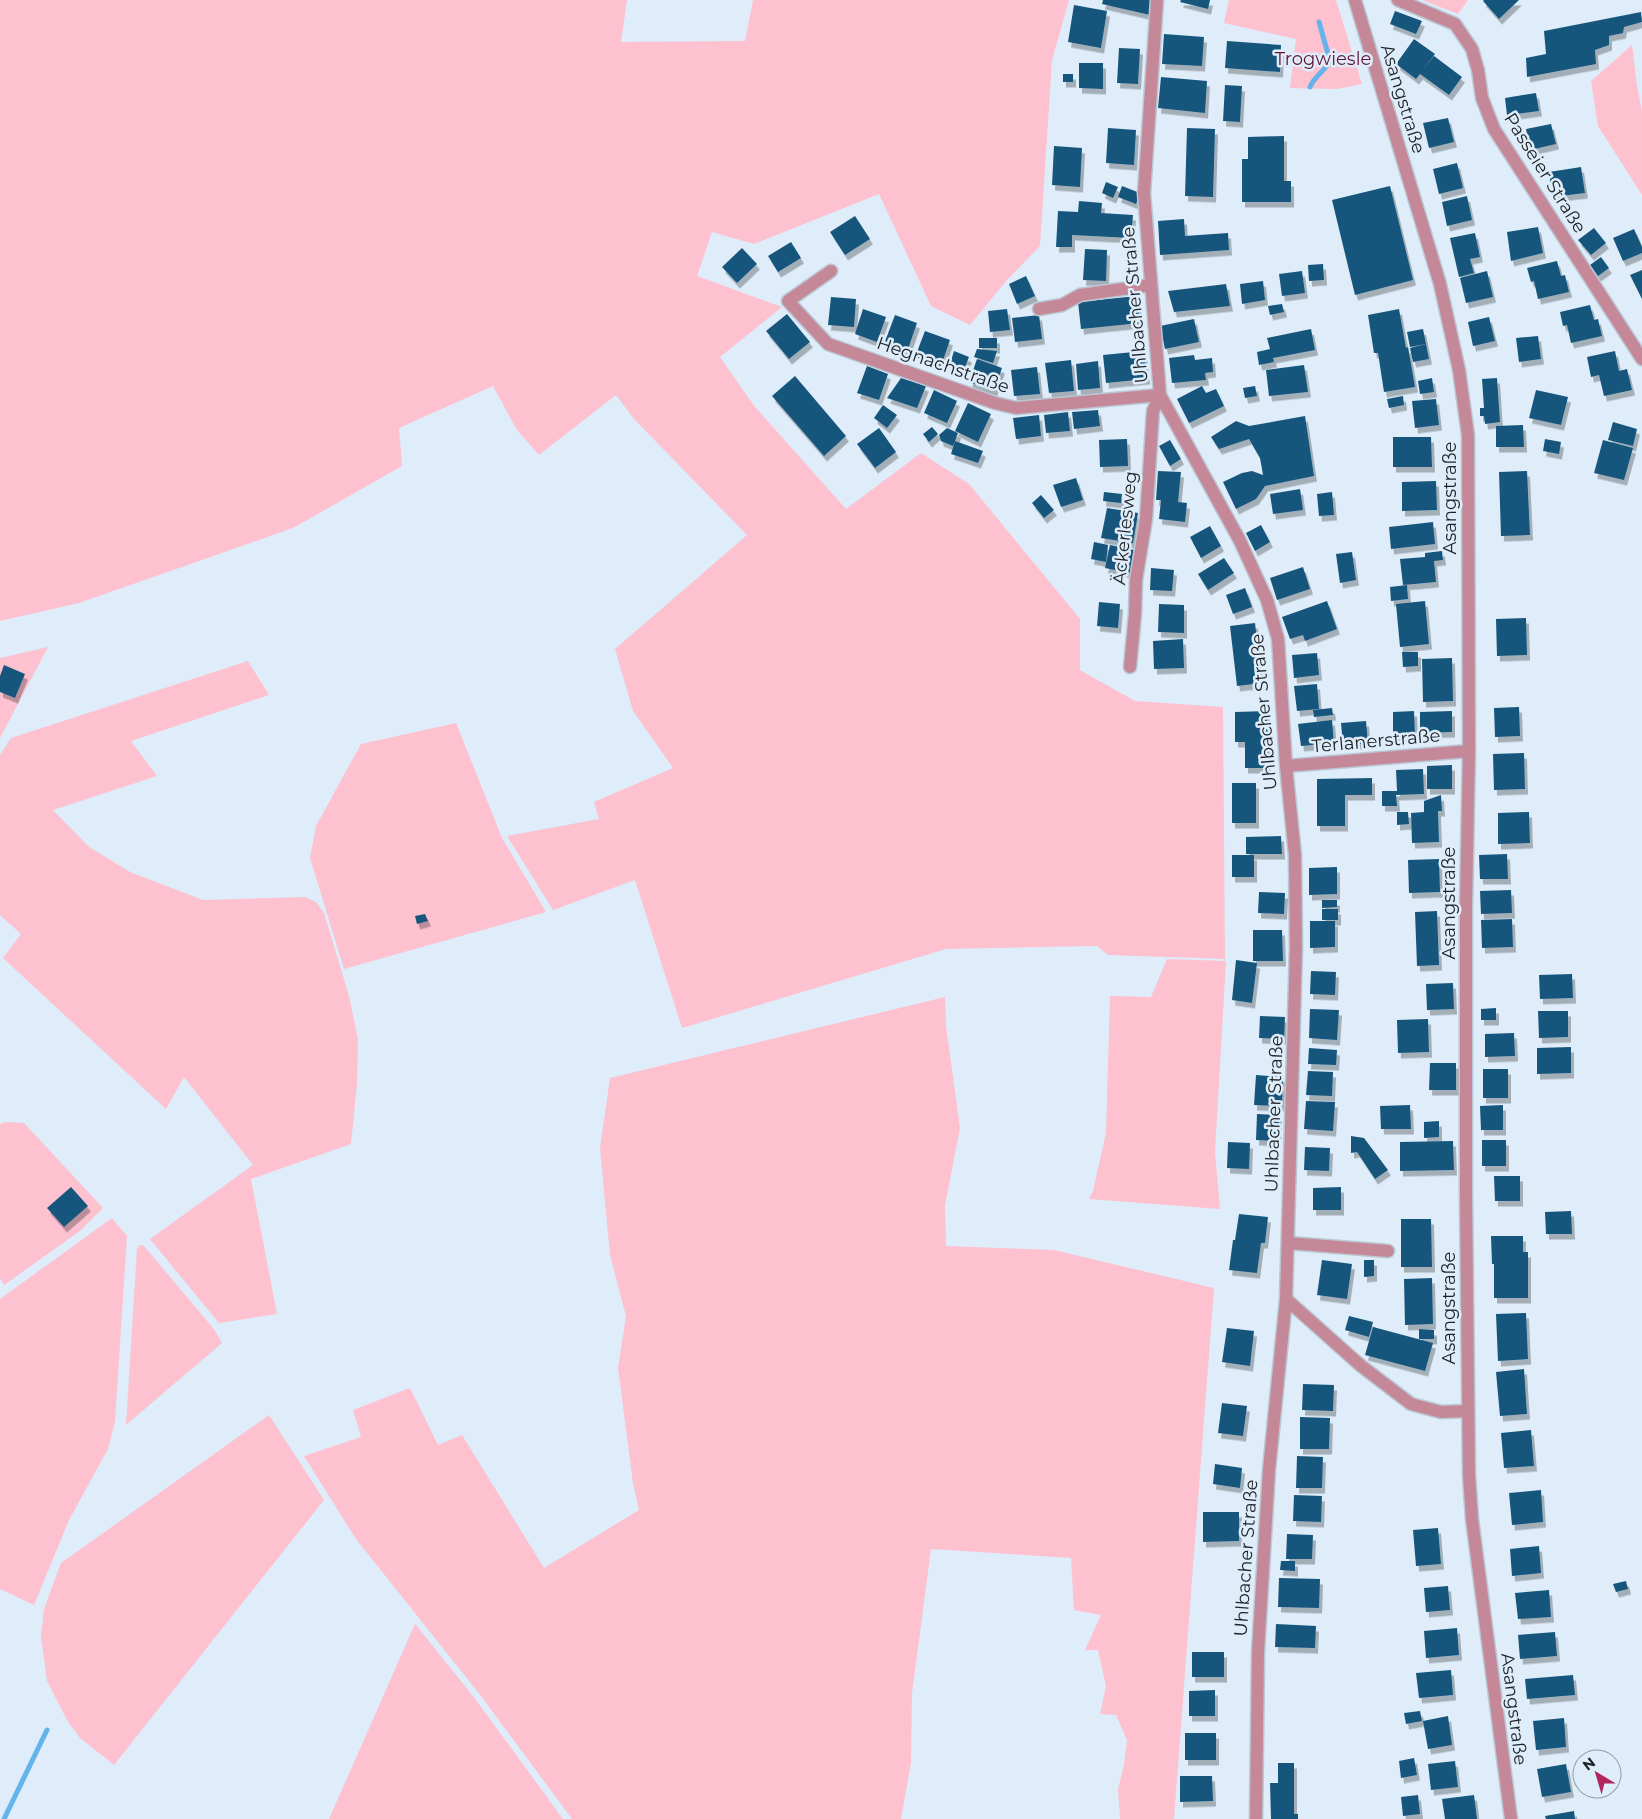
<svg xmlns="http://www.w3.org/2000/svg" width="1642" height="1819" font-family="Montserrat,sans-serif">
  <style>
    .green { fill: #fdc1d0 }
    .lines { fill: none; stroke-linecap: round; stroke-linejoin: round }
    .stream { stroke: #65b3eb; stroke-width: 5 }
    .building { fill: #18567d; filter: url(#shadow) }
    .minor-casing { stroke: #bbc8d3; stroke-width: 15 }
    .minor { stroke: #c58899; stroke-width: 12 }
    .labels { text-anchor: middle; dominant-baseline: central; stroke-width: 5; stroke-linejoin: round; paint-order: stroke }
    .park-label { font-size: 18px; fill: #641534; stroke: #deedf9 }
    .street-label { font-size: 18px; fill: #1d2226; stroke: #deedf9 }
  </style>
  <defs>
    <filter id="shadow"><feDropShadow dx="3" dy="5.5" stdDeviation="0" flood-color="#0004"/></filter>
  </defs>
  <rect width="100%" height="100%" fill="#deedf9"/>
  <path class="green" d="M0 0H627L621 42 745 41 753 0H1069L1052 60 1040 246 1006 281 970 325 931 306 879 194 754 244 712 232 697 276 782 307 720 357 755 407 846 509 921 453 969 484 1080 619V670L1135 701 1223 707 1225 959 1108 955 1097 946 946 949 682 1028 635 880 553 910 507 836 599 819 594 802 673 768 633 711 615 649 747 535 634 419 616 395 539 455 517 430 493 386 399 428 402 466 293 528 79 603 0 621Z
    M1229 0H1336L1362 84 1337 89 1290 88 1296 39 1224 23Z
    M1422 0H1468L1458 14Z
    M1632 45 1637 86 1642 111V195L1598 126 1591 81Z
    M48 647 0 738V658Z
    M248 661 269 695 131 741 157 776 53 810 89 847 130 872 203 900 305 897 316 902 324 913 349 996 358 1039 357 1084 351 1144 251 1179 277 1314 219 1323 150 1239 253 1165 184 1077 166 1109 3 958 21 934 0 915V755L11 738Z
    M456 723 502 838 546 912 344 969 310 858 316 826 361 744Z
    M1167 959 1226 961 1215 1152 1220 1209 1089 1199 1093 1191 1106 1133 1110 996 1151 997Z
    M945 997 946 1026 960 1128 945 1205 946 1246 1054 1250 1214 1288 1174 1819H1120L1118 1789 1124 1765 1127 1740 1116 1715 1100 1714 1106 1686 1098 1650H1085L1101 1615 1074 1610 1071 1558 931 1549 912 1693 911 1763 901 1819H572L481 1696 356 1539 304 1456 361 1437 353 1410 410 1388 438 1445 462 1435 544 1568 639 1510 633 1483 618 1368 626 1316 610 1255 600 1148 610 1078Z
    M5 1122 24 1123 103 1208 80 1231 4 1285 0 1278V1124Z
    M112 1218 127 1236 115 1421 108 1449 69 1520 34 1605 0 1589V1299Z
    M140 1245H143L214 1329 222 1343 126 1425 137 1249Z
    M269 1415 324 1500 114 1765 80 1738 67 1720 47 1681 41 1636 44 1609 61 1563Z
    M415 1624 476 1700 563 1819H329Z"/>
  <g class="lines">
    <path class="stream" d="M1310 87C1314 76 1325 71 1330 61L1319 22
      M4 1819 47 1730"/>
  </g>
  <path class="building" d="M1103 0H1153L1150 15 1102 4Z
    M1181 0H1210L1208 9 1180 2Z
    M1484 0H1519L1499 19 1483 1Z
    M1074 5 1107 11 1101 48 1068 42Z
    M1395 11 1422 21 1416 34 1390 24Z
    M1641 12 1642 22 1624 27 1623 33 1609 36V45L1595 50 1596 64 1527 77 1526 58 1546 54 1544 31Z
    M1164 34 1204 37 1202 66 1162 64Z
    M1414 39 1435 54 1423 70 1434 56 1462 77 1449 95 1420 74 1416 79 1396 64Z
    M1227 41 1281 45 1280 72 1225 68Z
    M1119 48 1140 49 1138 84 1117 83Z
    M1079 63H1103V89L1079 88Z
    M1063 74H1073V82H1063Z
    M1161 77 1207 81 1205 113 1158 108Z
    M1225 85 1242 86 1240 122 1223 121Z
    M1536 93 1539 111 1507 115 1505 98Z
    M1448 118 1454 142 1429 148 1423 123Z
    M1551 124 1556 144 1530 150 1526 129Z
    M1108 128 1136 130 1134 165 1106 163Z
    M1187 128 1215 129 1213 197 1185 196Z
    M1284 136V181H1291V202H1242V159H1248V137Z
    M1054 146 1082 148 1080 187 1052 185Z
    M1457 163 1463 188 1439 194 1433 169Z
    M1581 167 1585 193 1552 197 1549 172Z
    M1106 182 1118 187 1113 198 1102 193Z
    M1122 186 1140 193 1136 204 1118 197Z
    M1390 186 1413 280 1355 295 1332 200Z
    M1467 196 1472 220 1447 226 1442 202Z
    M1079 201 1102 203 1101 213 1133 215 1131 238 1072 235V247H1056L1058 211 1078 212Z
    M855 216 870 239 845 255 830 232Z
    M1184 219 1185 236 1228 233 1229 250 1160 255 1158 221Z
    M1538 227 1543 253 1511 261 1507 232Z
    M1594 228 1606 243 1591 255 1578 240Z
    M1634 229 1642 247V253L1623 261 1613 238Z
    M1475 233 1480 257 1470 259 1474 273 1459 277 1450 238Z
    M791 242 801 258 778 272 768 256Z
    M742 248 757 264 737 283 722 267Z
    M1085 249 1107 250 1106 281 1083 280Z
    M1601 257 1609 268 1598 276 1590 265Z
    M1557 261 1561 276 1565 275 1569 292 1538 299 1534 281 1531 282 1527 268Z
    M1323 264 1324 280 1309 281 1308 265Z
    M1642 270V299L1630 275Z
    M1302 271 1305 293 1282 296 1279 274Z
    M1487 271 1493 297 1466 303 1460 278Z
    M1026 276 1035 296 1017 304 1009 284Z
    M1263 281 1265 300 1242 304 1240 284Z
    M1226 284 1230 306 1174 312 1168 291Z
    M1137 296 1140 323 1081 329 1078 302Z
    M831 297 856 299 854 327 828 325Z
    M1282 304 1284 312 1270 315 1268 306Z
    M1590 305 1594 320 1598 319 1602 336 1571 343 1567 325 1563 326 1560 312Z
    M863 309 886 317 877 342 855 334Z
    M1007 309 1010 330 990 332 988 311Z
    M1399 309 1406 348 1408 347 1415 387 1384 392 1378 353H1374L1368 315Z
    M787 314 810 342 789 359 766 331Z
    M895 315 917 323 907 352 884 344Z
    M1039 315 1042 339 1015 342 1012 318Z
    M1489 317 1495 341 1473 346 1468 322Z
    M1194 319 1199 342 1165 349 1160 326Z
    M1311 329 1315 350 1273 358 1274 362 1259 365 1257 352 1270 349 1267 338Z
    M1423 329 1426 344 1410 347 1407 332Z
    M925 331 950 340 941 366 915 357Z
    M1538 336 1541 359 1519 362 1516 338Z
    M979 338H997V348H979Z
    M1426 344 1429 359 1413 362 1410 348Z
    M977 349 997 351 993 363 974 357Z
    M954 351 969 357 963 372 949 367Z
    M1144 351 1147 379 1106 383 1103 355Z
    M1615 351 1619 371 1627 369 1632 390 1604 396 1599 375 1591 377 1587 357Z
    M1194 355 1195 360 1212 358 1213 372 1205 373 1206 380 1172 383 1169 358Z
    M977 359 1002 368 994 391 969 382Z
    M1071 360 1074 391 1049 393 1045 363Z
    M1098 361 1100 388 1078 390 1076 364Z
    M1304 365 1308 392 1269 396 1266 370Z
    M867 366 888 374 879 400 857 393Z
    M1037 367 1040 394 1014 396 1011 370Z
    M795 376 846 436 824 456 772 396Z
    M901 378 926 386 917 408 887 398Z
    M1432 378 1434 392 1420 394 1418 381Z
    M1497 378 1500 422 1485 424 1484 416H1480V408H1484L1482 379Z
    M1202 386 1206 393 1216 389 1224 406 1189 423 1177 399Z
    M1255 386 1257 396 1245 398 1243 388Z
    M934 390 957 401 947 423 924 413Z
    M1536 390 1568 397 1561 425 1529 418Z
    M1403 396 1404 405 1389 408 1387 399Z
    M1436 399 1439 425 1415 428 1412 401Z
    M968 403 991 414 978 442 955 431Z
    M883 405 897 415 887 428 874 418Z
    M1098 410 1100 426 1074 429 1072 412Z
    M1068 412 1070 431 1046 433 1044 415Z
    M1039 415 1041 436 1016 439 1013 418Z
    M1305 416 1314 476 1265 486 1256 499 1236 509 1223 482 1242 473 1252 471 1263 475 1260 458 1249 439 1219 449 1211 437 1236 421 1249 426Z
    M1613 422 1637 429 1633 446 1608 440Z
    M1523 425 1524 447H1496V426Z
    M932 427 938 434 929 442 923 434Z
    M879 428 896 452 875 468 857 444Z
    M947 428 958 433 953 446 941 441 939 435Z
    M1393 437H1431L1432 467H1393Z
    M1127 439 1128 466 1100 467 1099 440Z
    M1545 439 1561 442 1559 454 1543 451Z
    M1170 440 1181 459 1170 466 1159 446Z
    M1603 440 1633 448 1624 480 1594 473Z
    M955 441 983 451 978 463 951 454Z
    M1158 471 1181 472 1178 502 1187 503 1185 522 1159 519 1161 500H1156Z
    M1527 471 1530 535 1501 536 1499 472Z
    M1076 478 1083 500 1061 507 1053 485Z
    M1436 481 1437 510 1402 511V482Z
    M1300 489 1303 510 1273 514 1270 494Z
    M1104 492 1122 494 1121 503 1103 501Z
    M1332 492 1334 515 1319 516 1317 494Z
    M1041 495 1054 510 1044 518 1032 503Z
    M1107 508 1138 513 1133 543 1101 538Z
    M1433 522 1435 544 1391 549 1389 527Z
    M1261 525 1270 542 1255 551 1246 533Z
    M1210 526 1221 546 1201 558 1190 537Z
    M1094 542 1108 545 1106 562 1091 559Z
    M1110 545 1134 550 1130 573 1105 568Z
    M1442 551 1443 560 1434 561 1436 582 1403 585 1400 559 1425 557V553Z
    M1352 552 1356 580 1340 583 1336 554Z
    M1224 558 1234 573 1208 590 1198 574Z
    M1303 567 1310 589 1277 600 1270 578Z
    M1151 568 1174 570 1172 591 1150 590Z
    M1407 585 1408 599 1391 601 1390 587Z
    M1245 588 1252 607 1233 614 1226 595Z
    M1327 601 1337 629 1305 641 1303 635 1290 639 1282 617Z
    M1425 601 1429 644 1400 647 1396 604Z
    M1099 602 1120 604 1118 628 1097 626Z
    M1159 604 1184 605V633L1158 632Z
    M1526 618 1527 655 1497 656 1496 619Z
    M1255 623 1262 683 1237 686 1230 626Z
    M1183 639 1184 668 1154 669 1153 641Z
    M1402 652H1418V666L1403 667Z
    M1317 653 1319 675 1294 678 1292 655Z
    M1452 658 1453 701 1423 702 1422 659Z
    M4 665 25 674 15 698 0 692V676Z
    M1317 684 1319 709 1297 711 1294 686Z
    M1519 707 1520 736 1495 737 1494 708Z
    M1332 708 1333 715 1314 717 1313 710Z
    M1267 711 1268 768H1245V742H1235V712Z
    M1414 711 1415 735 1393 736V712Z
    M1452 711V732L1420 733V712Z
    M1332 720 1334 743 1301 746 1298 724Z
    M1366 721 1368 743 1343 745 1341 723Z
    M1524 753 1525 789 1494 790 1493 754Z
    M1452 765V789H1427V766Z
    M1423 769 1424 794 1396 795 1397 806H1382V791H1397L1396 770Z
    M1372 778V795H1345V826H1317V779Z
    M1232 783H1256V823H1232Z
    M1441 795 1442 811H1438L1439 842 1412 843 1411 813 1424 812V801Z
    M1397 812H1408L1409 824 1397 825Z
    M1529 812 1530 843 1498 844V813Z
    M1281 836 1282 854H1246V837Z
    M1507 854 1508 879H1480L1479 855Z
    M1232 855H1254V877H1232Z
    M1439 859 1440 892 1409 893 1408 860Z
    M1337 867V894L1309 895V868Z
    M1511 890 1512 913 1481 914 1480 891Z
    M1259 892 1285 893 1284 914 1258 913Z
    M1322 900H1337V907L1322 908Z
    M1322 909H1338V920H1322Z
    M1437 911 1439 965 1417 966 1415 912Z
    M425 914 428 921 417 924 415 916Z
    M1512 919 1513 947 1482 948 1481 920Z
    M1310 921H1335V947L1310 948Z
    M1253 930H1282L1283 961H1253Z
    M1236 960 1257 963 1252 1003 1232 1000Z
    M1311 971 1336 972 1335 995 1310 994Z
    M1572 974 1573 998 1540 999 1539 975Z
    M1453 983 1454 1009 1427 1010 1426 984Z
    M1496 1008V1020H1481V1009Z
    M1310 1009 1339 1010 1337 1040 1309 1038Z
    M1538 1011H1568V1037L1539 1038Z
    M1260 1016 1285 1017 1284 1039 1259 1038Z
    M1428 1019 1429 1052 1398 1053 1397 1020Z
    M1514 1033 1515 1056 1485 1057V1034Z
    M1571 1047V1073L1537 1074V1048Z
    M1309 1048 1337 1050 1336 1065 1308 1064Z
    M1430 1063H1456V1090H1429Z
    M1483 1069H1508V1098H1483Z
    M1308 1071 1333 1072 1332 1096 1306 1095Z
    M1256 1075 1283 1077 1282 1106 1254 1105Z
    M1306 1101 1335 1102 1333 1131 1304 1129Z
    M1410 1105 1411 1129H1381L1380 1106Z
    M1503 1105V1130H1481L1480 1106Z
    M1257 1114 1279 1115 1278 1141 1256 1140Z
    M1439 1121V1137L1424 1138V1122Z
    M1351 1136 1364 1138 1388 1170 1375 1179 1357 1152 1351 1153Z
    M1482 1140H1506V1166H1482Z
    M1453 1141 1454 1170 1400 1171V1142Z
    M1228 1142 1250 1143 1249 1169 1227 1168Z
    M1305 1147 1330 1148 1329 1171 1304 1170Z
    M1494 1176H1520V1201H1495Z
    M71 1187 88 1206 64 1227 47 1208Z
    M1341 1187V1210H1313V1188Z
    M1571 1211 1572 1234H1546L1545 1212Z
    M1239 1214 1268 1217 1265 1243H1261L1257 1273 1229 1270 1233 1240H1235Z
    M1401 1219H1431L1432 1267H1401Z
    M1491 1236H1523V1252H1528V1298H1494V1264H1492Z
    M1322 1260 1352 1264 1347 1299 1317 1295Z
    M1364 1260H1374V1276L1364 1277Z
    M1432 1278 1433 1324 1405 1325 1404 1279Z
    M1526 1313 1528 1359 1498 1361 1496 1314Z
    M1349 1316 1373 1322 1369 1337 1345 1330Z
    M1373 1327 1433 1343 1425 1371 1365 1355Z
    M1227 1328 1254 1331 1250 1366 1222 1362Z
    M1419 1329 1434 1330V1339H1419Z
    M1524 1369 1527 1414 1500 1416 1496 1372Z
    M1303 1384 1334 1385 1333 1411 1302 1410Z
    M1222 1403 1247 1406 1243 1436 1218 1433Z
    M1300 1417 1330 1418 1329 1449H1300Z
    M1531 1430 1534 1466 1504 1468 1501 1433Z
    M1297 1456 1323 1457 1322 1488H1296Z
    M1215 1464 1242 1468 1240 1488 1213 1484Z
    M1541 1490 1543 1522 1512 1525 1509 1493Z
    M1294 1495 1322 1496 1321 1522 1293 1521Z
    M1203 1512H1239V1541L1203 1542Z
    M1438 1528 1441 1564 1416 1566 1413 1530Z
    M1287 1534 1313 1535 1312 1559H1286Z
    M1539 1546 1541 1573 1512 1576 1510 1549Z
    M1281 1561H1295V1571L1280 1570Z
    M1279 1578 1320 1579 1319 1608 1278 1607Z
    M1626 1581 1628 1589 1616 1592 1613 1584Z
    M1448 1586 1450 1610 1426 1612 1424 1588Z
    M1549 1590 1551 1617 1518 1619 1515 1593Z
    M1276 1624 1316 1626 1315 1648 1275 1647Z
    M1457 1628 1459 1655 1426 1658 1424 1631Z
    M1555 1632 1557 1656 1520 1659 1518 1635Z
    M1192 1652H1224V1677H1192Z
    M1451 1670 1453 1695 1419 1698 1416 1673Z
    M1573 1675 1575 1695 1527 1699 1525 1679Z
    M1215 1690V1716H1189V1691Z
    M1420 1711 1422 1721 1406 1724 1404 1713Z
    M1448 1716 1452 1745 1428 1749 1423 1721Z
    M1564 1718 1566 1747 1536 1750 1533 1721Z
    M1185 1733H1216V1760H1185Z
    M1414 1758 1417 1775 1401 1778 1399 1761Z
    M1455 1761 1458 1787 1431 1790 1428 1764Z
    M1278 1763H1294V1814H1298V1819H1271L1270 1783H1278Z
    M1566 1764 1571 1792 1542 1797 1537 1769Z
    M1180 1776H1212L1213 1801 1180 1802Z
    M1418 1795 1420 1814 1403 1816 1401 1797Z
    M1474 1795 1477 1819H1445L1442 1799Z
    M1574 1811 1575 1819H1546L1545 1816Z"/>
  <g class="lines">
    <defs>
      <path id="minor" d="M1157 0 1144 193 1160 395 1240 541 1267 600 1278 639 1286 766 1295 855 1296 947 1286 1299 1269 1470 1258 1652 1256 1819
        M1355 0 1440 284 1459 370 1468 435 1469 751 1466 905V1197L1469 1475 1472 1519 1511 1819
        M1398 0 1455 24 1472 49 1478 70 1482 98 1494 129 1642 359
        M831 271 788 301 828 344 995 403 1016 408 1160 395
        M1039 309 1062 305 1080 295 1151 285
        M1130 667 1135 614 1136 580 1146 519 1153 411 1160 395
        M1286 766 1469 751
        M1288 1243 1388 1251
        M1286 1299 1360 1365 1411 1404 1441 1412 1467 1411"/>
    </defs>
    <use href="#minor" class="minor-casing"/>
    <use href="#minor" class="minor"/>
  </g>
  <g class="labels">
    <g class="park-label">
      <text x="1323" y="59">Trogwiesle</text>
    </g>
    <g class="street-label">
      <text transform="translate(1403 99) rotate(73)">Asangstraße</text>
      <text transform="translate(1545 173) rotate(58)">Passeier Straße</text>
      <text transform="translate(1135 305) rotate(-95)">Uhlbacher Straße</text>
      <text transform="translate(943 365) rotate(19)">Hegnachstraße</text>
      <text transform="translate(1450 498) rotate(-90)">Asangstraße</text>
      <text transform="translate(1125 528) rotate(-84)">Äckerlesweg</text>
      <text transform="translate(1264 712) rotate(-95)">Uhlbacher Straße</text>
      <text transform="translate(1376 741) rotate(-5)">Terlanerstraße</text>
      <text transform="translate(1449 903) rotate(-90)">Asangstraße</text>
      <text transform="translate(1274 1114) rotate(-88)">Uhlbacher Straße</text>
      <text transform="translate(1449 1308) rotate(-90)">Asangstraße</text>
      <text transform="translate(1246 1558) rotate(-86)">Uhlbacher Straße</text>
      <text transform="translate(1514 1709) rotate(83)">Asangstraße</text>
    </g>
  </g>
  <g transform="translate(1597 1774) rotate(322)"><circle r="24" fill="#deedf9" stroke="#919ca5"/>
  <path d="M0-4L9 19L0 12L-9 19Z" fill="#b1245e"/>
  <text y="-8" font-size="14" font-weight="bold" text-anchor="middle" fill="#1d2226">N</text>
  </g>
</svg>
